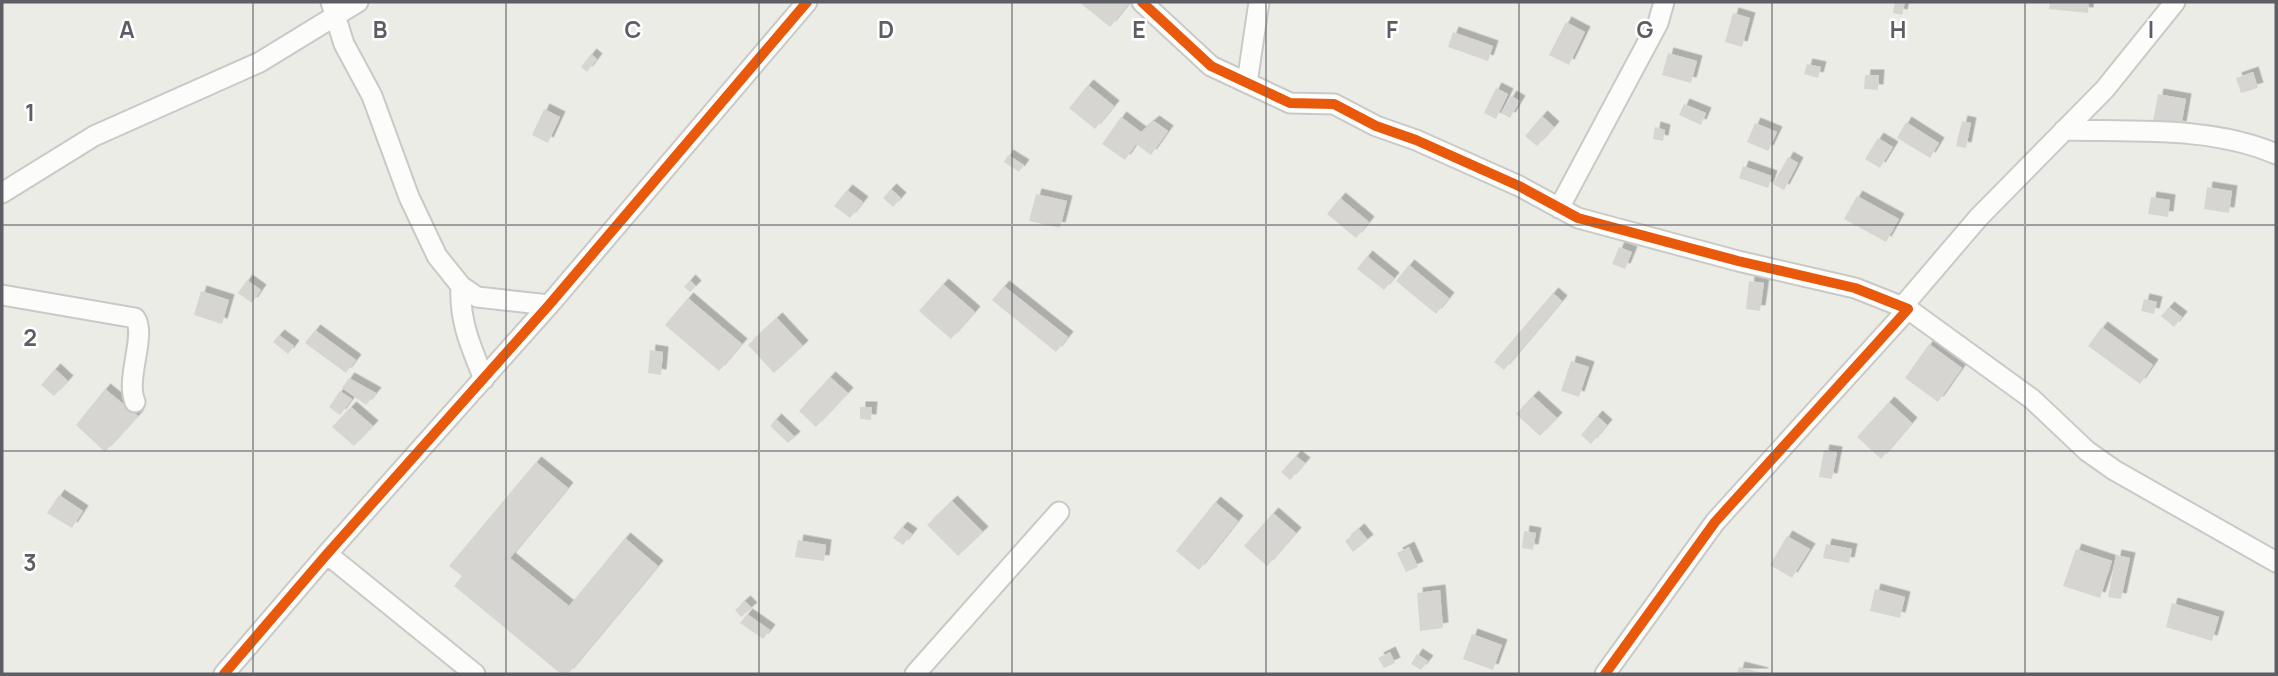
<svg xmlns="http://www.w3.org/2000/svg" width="2278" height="676" font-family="Manrope,sans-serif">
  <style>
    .building { fill: #d6d5d2; filter: url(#shadow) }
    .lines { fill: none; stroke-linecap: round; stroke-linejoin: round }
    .street-casing { stroke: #c9c9c7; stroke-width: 23 }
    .street { stroke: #fcfcfb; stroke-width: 19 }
    .cycleway-casing { stroke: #fff; stroke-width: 15 }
    .cycleway { stroke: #e8590c; stroke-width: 10 }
    .grid { fill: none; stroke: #5d5e64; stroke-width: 2; stroke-opacity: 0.55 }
    .grid-label { font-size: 23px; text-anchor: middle; font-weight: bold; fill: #5d5e64; stroke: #fff; stroke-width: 5; stroke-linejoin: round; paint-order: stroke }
  </style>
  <defs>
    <filter id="shadow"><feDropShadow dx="5.5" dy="-5.5" stdDeviation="0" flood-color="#0004"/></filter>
  </defs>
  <rect width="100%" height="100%" fill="#ecece7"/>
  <path class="building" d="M1079 2H1130L1110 27Z
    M1895 2H1905L1902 15 1893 13Z
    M2050 2H2089L2088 13 2049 9Z
    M1733 13 1750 18 1742 47 1725 42Z
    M1566 22 1585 32 1569 65 1549 55Z
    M1453 32 1493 46 1488 61 1448 47Z
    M1668 53 1697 61 1691 83 1662 75Z
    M591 54 597 59 587 72 581 67Z
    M1807 64 1821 67 1818 78 1804 74Z
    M2253 72 2258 88 2241 93 2236 78Z
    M1865 75H1879L1878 90 1864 89Z
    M1088 85 1114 106 1095 129 1069 108Z
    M1496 88 1508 94 1496 119 1484 113Z
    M2158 94 2186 99 2181 127 2153 122Z
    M1511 96 1520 101 1510 118 1501 113Z
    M1684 104 1706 113 1701 125 1679 115Z
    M544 109 560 117 548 143 532 135Z
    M1542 116 1554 127 1537 146 1525 136Z
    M1121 117 1141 132 1154 121 1168 131 1151 155 1136 144 1125 160 1102 144Z
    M1962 121 1971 123 1966 148 1956 146Z
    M1906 122 1939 143 1930 158 1897 138Z
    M1755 123 1777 132 1768 151 1747 142Z
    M1655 127 1665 130 1663 141 1653 139Z
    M1878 138 1893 147 1880 168 1865 159Z
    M1008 155 1024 165 1019 172 1004 162Z
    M1788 157 1798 163 1784 190 1773 184Z
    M1743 166 1772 176 1768 188 1739 178Z
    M2207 187 2232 191 2229 213 2204 209Z
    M891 189 901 198 893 207 883 198Z
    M847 190 863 202 850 218 834 206Z
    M1036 194 1067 201 1060 228 1029 221Z
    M1857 196 1899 219 1886 242 1844 219Z
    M2151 197 2170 200 2168 217 2148 214Z
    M1340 198 1369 222 1356 238 1327 214Z
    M1619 247 1632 252 1625 269 1612 264Z
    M1367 256 1394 278 1384 290 1357 269Z
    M1409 265 1449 298 1436 314 1396 281Z
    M247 280 261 290 252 303 238 293Z
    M690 280 696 286 690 292 684 287Z
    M1749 281 1764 283 1760 311 1746 309Z
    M943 284 975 312 951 339 919 311Z
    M1004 286 1068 337 1056 352 992 300Z
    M201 291 229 300 222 324 194 315Z
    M1553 293 1562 301 1504 370 1494 362Z
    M688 298 742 344 719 371 665 325Z
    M2144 299 2157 302 2154 314 2141 311Z
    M2169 307 2182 317 2174 327 2161 316Z
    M777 318 803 346 774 373 748 345Z
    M2102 327 2153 365 2140 384 2088 346Z
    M315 330 356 360 346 373 305 343Z
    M279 335 294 346 288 354 273 342Z
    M1929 344 1962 368 1938 402 1905 378Z
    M650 350 663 352 661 375 648 373Z
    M1571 361 1589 367 1579 397 1561 391Z
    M55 369 68 381 54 396 41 385Z
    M830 377 848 393 816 427 799 411Z
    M349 378 376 393 366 405 342 388Z
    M105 389 138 416 105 452 76 425Z
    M340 391 352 399 340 415 329 407Z
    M1533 396 1557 418 1540 436 1516 414Z
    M1889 402 1912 423 1881 459 1857 437Z
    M351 407 373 426 354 446 332 427Z
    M860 407H872L871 420 860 419Z
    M1597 416 1607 425 1591 444 1581 435Z
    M776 419 795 437 788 443 770 426Z
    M1824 450 1837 452 1832 479 1819 477Z
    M1296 456 1305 463 1290 480 1281 472Z
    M536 462 568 488 510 558 569 606 625 538 658 566 568 674H561L454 586 462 576 449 566Z
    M59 495 83 511 72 528 47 513Z
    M952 501 983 532 958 556 927 525Z
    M1215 502 1238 521 1199 570 1176 551Z
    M1273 513 1296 533 1267 566 1244 546Z
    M902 527 912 534 903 545 893 538Z
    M1359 529 1368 540 1353 552 1345 541Z
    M1524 531 1536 533 1533 550 1522 548Z
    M1787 536 1810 549 1792 578 1770 565Z
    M798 540 826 545 824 561 795 557Z
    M1826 544 1852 549 1849 563 1823 558Z
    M1409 547 1418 567 1406 572 1397 553Z
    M2076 549 2112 561 2100 598 2063 586Z
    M2116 555 2130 558 2121 599 2108 597Z
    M1875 589 1905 597 1900 618 1870 611Z
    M1440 590 1443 628 1420 631 1417 593Z
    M745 601 752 608 741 617 735 610Z
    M2172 603 2219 617 2212 641 2166 627Z
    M747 614 770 630 763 639 740 623Z
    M1472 634 1502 645 1493 670 1463 659Z
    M1390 652 1395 663 1384 668 1378 658Z
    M1417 654 1428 661 1421 670 1411 664Z
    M1739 667 1763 673V674H1737Z"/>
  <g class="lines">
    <defs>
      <path id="street" d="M331 2 344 44 372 96 409 197 437 256 461 286 477 297 549 305
        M1142 2 1211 66 1290 103 1334 104 1376 126 1416 140 1519 186 1578 218 1738 261 1855 288 1908 309 1715 522 1605 674
        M1247 83 1259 2
        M2064 130C2134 132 2211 126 2276 154
        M2 193 94 136 260 62 358 2
        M1559 208 1658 23 1664 2
        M461 286C459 321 471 347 484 379
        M2 295 135 318C147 335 125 378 135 402
        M1902 307 1979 217 2105 89 2175 2
        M1908 309 2032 399 2087 451 2114 470 2276 562
        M327 554 475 674
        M224 674 327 554 549 305 807 2
        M915 674 1059 512"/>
    </defs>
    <use href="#street" class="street-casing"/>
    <use href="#street" class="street"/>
    <defs>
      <path id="cycleway" d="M1142 2 1211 66 1290 103 1334 104 1376 126 1416 140 1519 186 1578 218 1738 261 1855 288 1908 309 1715 522 1605 674
        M224 674 327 554 549 305 807 2"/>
    </defs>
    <use href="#cycleway" class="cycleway-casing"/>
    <use href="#cycleway" class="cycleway"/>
  </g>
  <path class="grid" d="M253 2V674M506 2V674M759 2V674M1012 2V674M1266 2V674M1519 2V674M1772 2V674M2025 2V674M2 225H2276M2 451H2276"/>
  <g class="grid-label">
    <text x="127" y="38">A</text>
    <text x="380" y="38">B</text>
    <text x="633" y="38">C</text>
    <text x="886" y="38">D</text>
    <text x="1139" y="38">E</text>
    <text x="1392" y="38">F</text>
    <text x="1645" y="38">G</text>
    <text x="1898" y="38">H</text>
    <text x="2151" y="38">I</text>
    <text x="30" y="121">1</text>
    <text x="30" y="346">2</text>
    <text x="30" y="571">3</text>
  </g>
  <rect width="2278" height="676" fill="none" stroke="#5d5e64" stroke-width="7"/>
</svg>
